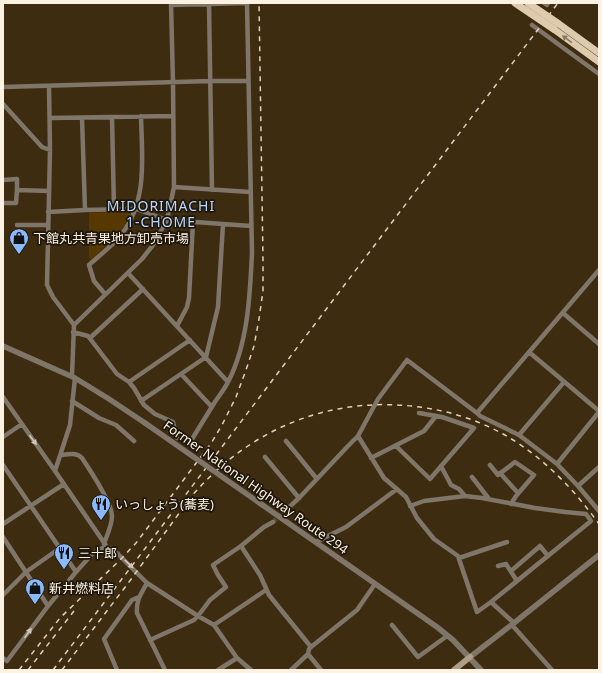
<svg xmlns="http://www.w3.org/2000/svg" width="602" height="673" font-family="'Noto Sans','Noto Sans JP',sans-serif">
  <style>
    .green { fill: #573900 }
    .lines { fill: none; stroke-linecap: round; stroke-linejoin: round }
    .minor-tunnel { stroke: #5b4a2f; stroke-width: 4.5; stroke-dasharray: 4.5 2; stroke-linecap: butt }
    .minor { stroke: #7f7669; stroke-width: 4.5 }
    .tertiary { stroke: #7f7669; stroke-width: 5.5 }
    .secondary { stroke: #ac9e89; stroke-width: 6 }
    .rail { stroke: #ded1bf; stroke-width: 1.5; stroke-dasharray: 5 5; stroke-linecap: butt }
    .tertiary-bridge { stroke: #7f7669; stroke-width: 5.5 }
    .trunk-bridge { stroke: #decaac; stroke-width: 7 }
    .oneway { fill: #887964 }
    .oneway2 { fill: #d1c6b7 }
    .labels { text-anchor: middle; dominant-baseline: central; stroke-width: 3.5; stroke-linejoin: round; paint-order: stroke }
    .poi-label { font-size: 13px; fill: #fdf1e1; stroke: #1f170b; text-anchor: start }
    .street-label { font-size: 13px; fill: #fdf1e1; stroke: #1f170b }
    .neighbourhood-label { font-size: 14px; letter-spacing: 1px; fill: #bcd7fd; stroke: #1f170b }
  </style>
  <rect width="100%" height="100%" fill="#3e2c10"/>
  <path class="green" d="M129 211 131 215 121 231 92 259 89 258V213Z"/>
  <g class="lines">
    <path class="minor-tunnel" d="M273 522 284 512"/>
    <path class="minor" d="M209 3 212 190
      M544 3 547 5 548 3
      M171 5 247 3
      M532 25 599 74
      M49 86 50 150 47 285 53 297 74 325 72 376
      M3 87 211 81H248
      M3 104 42 147 50 150
      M112 117 114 209
      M50 118 173 116
      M82 118 85 210 129 209H136L167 220 251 226
      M3 180 17 179V190L16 203H3
      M174 187 250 192
      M17 190 49 191
      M48 212 85 210
      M17 225H48
      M128 273 228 382
      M105 294 94 281 89 265C100 255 112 246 121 235 148 201 142 157 141 116
      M563 313 599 344
      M74 325 142 259 153 245 167 220 174 187 173 83 171 3
      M177 326 187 307 189 298 193 222
      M73 332 88 336 117 374 129 382 134 388 144 405 155 414 173 422 177 438
      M90 338 143 289
      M529 352 599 411
      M181 374 212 407
      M129 382 190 340
      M3 397 55 471 107 547 112 549 117 553 147 583 198 616 214 625 237 658 251 670
      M72 401 99 418 116 425 134 441
      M141 401 206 357 218 307 223 224
      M477 413 599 270
      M519 435 564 382
      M358 436 384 478 406 497 417 518 434 539 458 556 477 612 491 602 591 521 586 514 565 512 535 508 482 498 465 496 424 501 410 506
      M3 437 22 424
      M286 441 317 479
      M189 444C197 431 205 418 213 405 218 397 224 390 228 382 248 344 250 295 252 253L247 3
      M396 446 430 479 474 428 442 417 419 413
      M61 455C68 454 77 452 82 458 90 470 112 503 112 516 112 525 107 535 104 544
      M265 457 299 498
      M371 458 424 431 436 416
      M557 464 599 412
      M3 465 76 572
      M490 465 498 475 515 462 534 475 516 496 511 504
      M441 466 451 485 459 489 465 496
      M55 471 70 425 75 378
      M500 473 518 493
      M472 477 489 499
      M578 486 599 467
      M284 512 299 498 348 446 358 436 378 399 407 360 477 413 480 416 519 435 557 464 578 486 599 511
      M3 524 64 484
      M3 537 48 606
      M316 542 346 527 397 489
      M241 546 260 575 269 595 311 647
      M459 558 507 542
      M498 566 506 564 517 581
      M511 571 540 546 548 556
      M147 583C141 594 136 600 137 613L165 670
      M3 595 26 572 60 548
      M491 602 514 623
      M214 625 266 590
      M392 625 418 657 447 636
      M512 625 552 670
      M150 640 194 620 198 616 210 600 226 587 218 575 213 565 241 546 264 527 273 522
      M308 654 321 670
      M3 658 7 661 48 606 76 572 93 553 100 549 107 547
      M117 670 104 639 132 600 139 597
      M218 670 237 658
      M291 670 308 654 309 649 311 647 357 610 375 584"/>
    <path class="tertiary" d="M3 346 75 378 109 399 145 423
      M261 504 437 627 453 640 481 670
      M470 657 514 623 599 555"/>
    <path class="secondary" d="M454 670 470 657"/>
    <path class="rail" d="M19 670 60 618 92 587 122 558 136 543 212 442 223 423 236 397 246 370 254 346 259 319 263 291V260L259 3
      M28 670 74 611
      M53 670 558 3
      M62 670 129 582 191 497C252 425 339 392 432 409 455 413 482 422 503 434 542 456 573 488 599 524"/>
    <path class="tertiary-bridge" d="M145 423 261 504"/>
    <path class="trunk-bridge" d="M515 3 555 30 599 62
      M528 3 559 24 599 53"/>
  </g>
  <defs><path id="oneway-solid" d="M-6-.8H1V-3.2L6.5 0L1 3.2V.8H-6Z"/></defs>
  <use class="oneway" href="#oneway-solid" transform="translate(567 39) rotate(-144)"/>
  <g class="oneway2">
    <use href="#oneway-solid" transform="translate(33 440) rotate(54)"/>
    <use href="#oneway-solid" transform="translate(129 564) rotate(44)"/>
    <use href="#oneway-solid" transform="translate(28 633) rotate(-54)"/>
  </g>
  <defs>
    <symbol id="shop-pin" viewBox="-11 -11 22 30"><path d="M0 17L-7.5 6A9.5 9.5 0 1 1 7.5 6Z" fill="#8abafc" stroke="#1f170b"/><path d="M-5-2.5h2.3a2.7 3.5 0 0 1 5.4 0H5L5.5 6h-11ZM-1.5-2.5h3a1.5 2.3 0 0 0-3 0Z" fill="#111"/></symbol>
    <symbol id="restaurant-pin" viewBox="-11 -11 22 30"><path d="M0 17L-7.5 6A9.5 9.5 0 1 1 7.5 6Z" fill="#8abafc" stroke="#1f170b"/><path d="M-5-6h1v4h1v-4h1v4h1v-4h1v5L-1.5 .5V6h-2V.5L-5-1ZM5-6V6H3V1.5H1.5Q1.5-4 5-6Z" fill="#111"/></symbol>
  </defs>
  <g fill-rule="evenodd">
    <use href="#shop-pin" x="8" y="227" width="22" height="30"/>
    <use href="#restaurant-pin" x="90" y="493" width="22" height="30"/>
    <use href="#restaurant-pin" x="53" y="542" width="22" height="30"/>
    <use href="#shop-pin" x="24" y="577" width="22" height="30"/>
  </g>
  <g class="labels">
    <g class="poi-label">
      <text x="33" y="238">下館丸共青果地方卸売市場</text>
      <text x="115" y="504">いっしょう(蕎麦)</text>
      <text x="78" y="553">三十郎</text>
      <text x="49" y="588">新井燃料店</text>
    </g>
    <g class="street-label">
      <text transform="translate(256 487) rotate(35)">Former National Highway Route 294</text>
    </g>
    <g class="neighbourhood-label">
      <text x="161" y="205">MIDORIMACHI<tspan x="161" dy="16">1-CHOME</tspan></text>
    </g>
  </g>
  <rect width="602" height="673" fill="none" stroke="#fdf1e1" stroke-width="8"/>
</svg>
